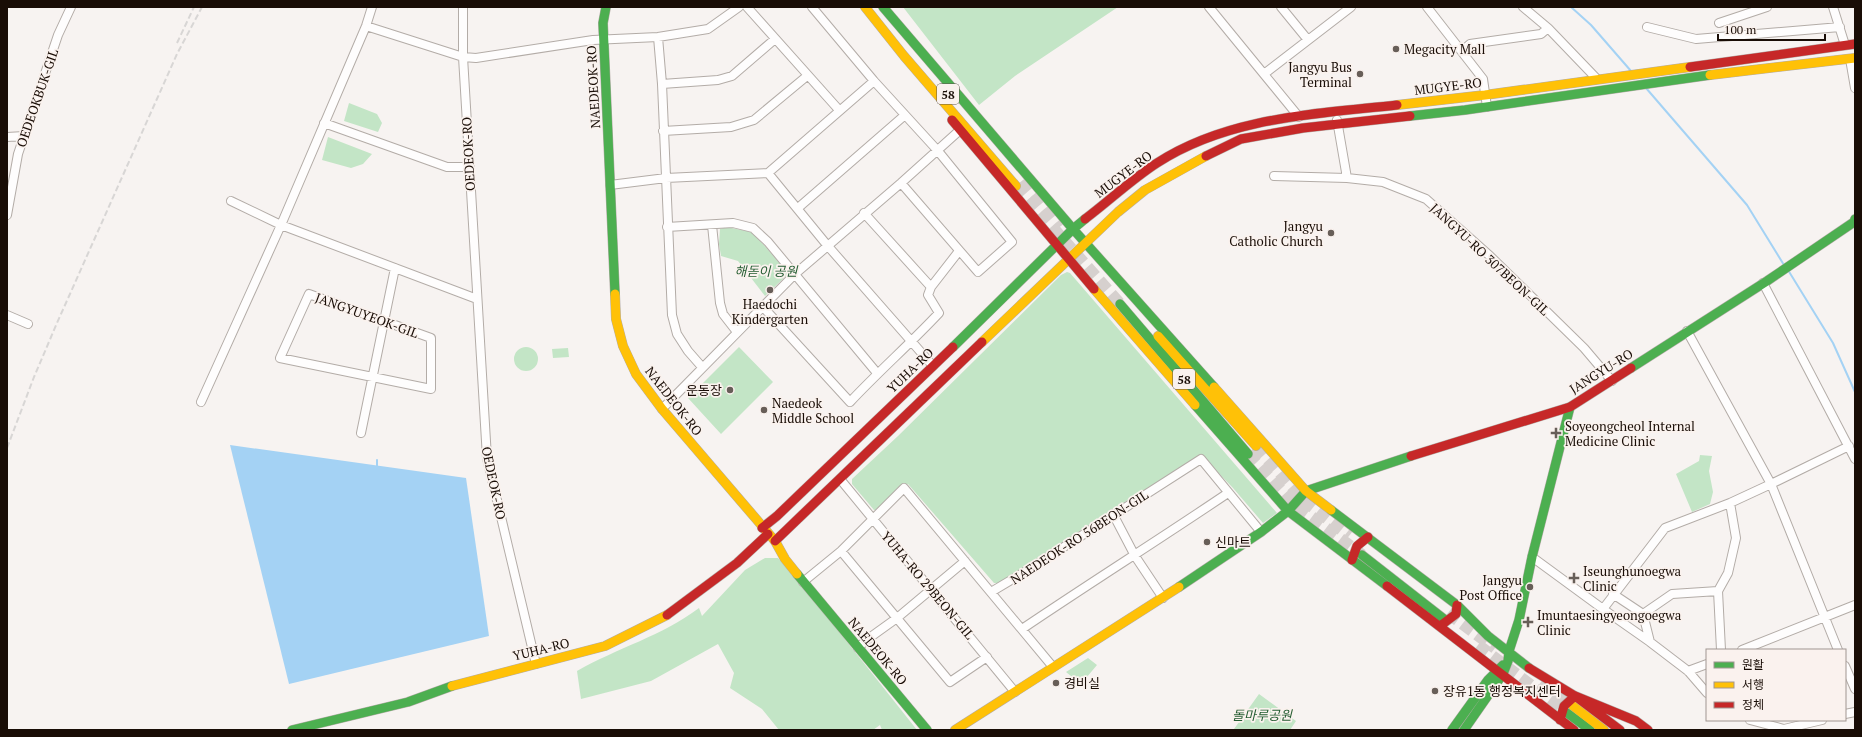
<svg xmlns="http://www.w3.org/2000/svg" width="1862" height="737" font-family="'PT Serif','Noto Sans KR',serif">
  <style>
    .green { fill: #c3e5c6 }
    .water { fill: #a4d2f4 }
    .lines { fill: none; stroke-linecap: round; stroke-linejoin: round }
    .stream { stroke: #a4d2f4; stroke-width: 2 }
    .primary-tunnel { stroke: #d6d0ce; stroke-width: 12; stroke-dasharray: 12 6; stroke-linecap: butt }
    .street-casing { stroke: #b3aca7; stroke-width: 10 }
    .fast-casing { stroke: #b3aca7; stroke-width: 10 }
    .slow-casing { stroke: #b3aca7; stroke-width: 10 }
    .jam-casing { stroke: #b3aca7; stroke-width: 10 }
    .street { stroke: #fefdfd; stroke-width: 8 }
    .fast { stroke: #4caf50; stroke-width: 9 }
    .slow { stroke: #ffc107; stroke-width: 9 }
    .jam { stroke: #c62828; stroke-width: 9 }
    .rail { stroke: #d8d6d5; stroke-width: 2; stroke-dasharray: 6 3; stroke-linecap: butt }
    .poi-dot { fill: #675e58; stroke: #faf2ee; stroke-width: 1.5 }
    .labels { text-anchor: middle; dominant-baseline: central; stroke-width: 3.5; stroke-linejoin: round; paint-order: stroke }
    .shield { fill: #faf2ee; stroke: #5c524c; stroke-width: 1 }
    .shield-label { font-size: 12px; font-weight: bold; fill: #190d06 }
    .poi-label { font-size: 13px; fill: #190d06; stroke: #faf2ee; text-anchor: start }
    .street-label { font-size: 13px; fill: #190d06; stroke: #faf2ee }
    .park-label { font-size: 13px; font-style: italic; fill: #235c31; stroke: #faf2ee }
  </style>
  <rect width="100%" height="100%" fill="#f7f3f1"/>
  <path class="green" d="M903 7H1118L1015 76 979 105Z
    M349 103 377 114 382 123 378 132 344 121Z
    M328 137 372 154 363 164 351 168 322 160Z
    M726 227 752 232 789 273 765 296 738 261 721 256 719 244 720 229Z
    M1067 272 1070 273 1277 513 1263 523 1233 488 1201 455 1110 511 1000 583H994L908 484 877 510H874L852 484V479L898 436 1061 275Z
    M514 359a12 12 0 1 1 24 0a12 12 0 1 1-24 0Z
    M739 347 773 382 721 434 688 398Z
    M568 348 569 357 553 358 552 349Z
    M1700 455 1712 456 1709 471 1713 492 1710 504 1692 512 1676 474 1699 461Z
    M765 558H778L821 609 917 730H882L880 725 873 730H779L762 709 730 688 734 673 718 644 651 681 581 699 577 671C617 648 662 636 699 608L702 616 745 570Z
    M1088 658 1097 665 1081 684 1066 672Z
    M1259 694 1296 721 1290 730 1234 729Z"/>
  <path class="water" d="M230 445 466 478 489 636 289 684Z"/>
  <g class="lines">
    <path class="stream" d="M1571 7 1591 25 1631 71
      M1646 88 1747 205 1784 265
      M1788 270 1833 343 1855 392
      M377 460V466"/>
    <path class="primary-tunnel" d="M1023 180 1061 226
      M1016 186 1120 304
      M1256 446 1305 501 1349 536
      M1248 454 1293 503 1362 555
      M1448 613 1495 648
      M1478 645 1567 713
      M1541 682 1573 706"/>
    <defs>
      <path id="street" d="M463 7V57L487 458 536 664
        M747 7 839 110
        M812 7 874 81 938 151 1012 242 978 272 901 183
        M1209 7 1299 117
        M1281 7 1308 40
        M1427 7 1483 79 1487 107
        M1523 7 1548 28 1597 79
        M1833 7 1845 45
        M1719 23 1767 7
        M366 26 463 57 476 58 593 40 658 37 708 29 739 7
        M1647 27 1696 39 1840 27
        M658 37 662 84 672 315 677 334 688 351 702 367
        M1462 51 1470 44 1541 34 1548 28
        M1850 59 1855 88
        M1264 74 1351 7
        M662 84 718 80 732 76 775 39
        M1337 120 1347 178
        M324 123 447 167H469
        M663 131 731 127 754 120 807 76
        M7 137 24 136
        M768 173 827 245 933 366
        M1274 176 1347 178 1383 182 1426 199 1490 256 1584 348 1612 381
        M610 185 666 178 768 173 874 81
        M231 201 281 225 477 299
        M798 208 905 115
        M864 213 931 287
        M7 215 18 154 58 35 71 7
        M712 225 720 303 723 314 737 332
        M667 227 733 223 753 228 768 242 877 373
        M1763 283 1855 459
        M309 294 431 338V389L280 358Z
        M763 307 850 402C879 371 910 344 939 313L928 295 931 287 959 251
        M7 315 28 324
        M1687 331 1771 484 1849 446
        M201 402 281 225 366 26 372 7
        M662 409 795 274 901 183 960 130
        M361 433 395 268
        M840 479 1015 692
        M1113 514 1135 556 1163 598
        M841 551 950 682 987 657
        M1532 557 1603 609 1665 528 1730 503 1771 484 1838 650
        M803 582 841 551 904 488 1053 667
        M1718 591 1728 573 1736 538 1730 503
        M991 592 1028 570 1201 459 1261 532
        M1613 594 1643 614 1650 642 1688 671 1707 693
        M1603 609 1650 642
        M1643 614 1672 594 1718 591 1721 650
        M1022 629C1090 583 1160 539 1228 493
        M858 648 865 641 897 618 965 561
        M1742 650 1855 605
        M1845 666 1855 689
        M1688 671 1707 664
        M1845 714 1855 712
        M1750 720 1784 729 1822 720"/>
      <path id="fast" d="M606 7 603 23 615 294
        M883 7 1073 229
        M1410 116 1465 110 1710 75
        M1073 229 1214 387
        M1120 304 1248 454
        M953 347 1073 229 1085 219
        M1631 368 1767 281 1854 222 1855 219
        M1195 405 1288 511 1387 586
        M1331 510 1457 605 1488 636 1529 668
        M1362 555 1444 619
        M797 574 927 730
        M1179 587 1261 532 1288 511 1306 491 1411 456
        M1567 713 1590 730
        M292 730 408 702 452 686
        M1452 730 1488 680 1503 665
        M1464 730 1503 674 1508 661 1509 651 1519 620 1532 557 1570 407"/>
      <path id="slow" d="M865 7 904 56 1016 186
        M1710 75 1855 58
        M1397 105 1485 95 1690 67
        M1094 289 1195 405
        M615 294 616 319 623 346 636 374 662 409 775 541 785 559 797 574
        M1158 336 1256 446
        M982 342 1118 212 1145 190 1206 156
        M1214 387 1306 491 1331 510
        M452 686 605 646 667 615
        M1573 706 1604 730
        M955 730 1179 587"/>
      <path id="jam" d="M1690 67 1855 44
        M952 120 1094 289
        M1206 156 1241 139 1303 128 1410 116
        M1085 219C1109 201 1132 179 1157 163 1228 117 1316 114 1397 105
        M1411 456 1570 407 1631 368
        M762 528 777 516 953 347
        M775 541 982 342
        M1352 560 1357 546 1368 537
        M1387 586 1574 730
        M667 615 737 563 768 534
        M1440 626 1456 614 1457 605
        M1529 668 1575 696 1636 721 1648 730
        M1560 720 1564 706 1575 696 1620 730"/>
    </defs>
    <use href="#street" class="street-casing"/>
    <use href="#fast" class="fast-casing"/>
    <use href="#slow" class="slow-casing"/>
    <use href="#jam" class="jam-casing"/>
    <use href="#street" class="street"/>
    <use href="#fast" class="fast"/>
    <use href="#slow" class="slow"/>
    <use href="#jam" class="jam"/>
    <path class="rail" d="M177 43 194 7
      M7 448 34 377 57 323 177 54 202 7"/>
  </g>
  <g class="poi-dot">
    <circle cx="1396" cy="49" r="4"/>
    <circle cx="1360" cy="74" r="4"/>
    <circle cx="1331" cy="233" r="4"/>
    <circle cx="770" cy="290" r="4"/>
    <circle cx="730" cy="390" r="4"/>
    <circle cx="764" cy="410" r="4"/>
    <path d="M1554 427h4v4h4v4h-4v4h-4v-4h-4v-4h4z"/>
    <circle cx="1207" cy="542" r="4"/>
    <path d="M1572 572h4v4h4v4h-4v4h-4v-4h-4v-4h4z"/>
    <circle cx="1530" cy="587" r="4"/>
    <path d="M1526 616h4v4h4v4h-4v4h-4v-4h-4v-4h4z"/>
    <circle cx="1056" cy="683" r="4"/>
    <circle cx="1435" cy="691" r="4"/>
  </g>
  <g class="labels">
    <g class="shield">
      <rect x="937" y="84" width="22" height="20" rx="3"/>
      <rect x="1173" y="369" width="22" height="20" rx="3"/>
    </g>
    <g class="shield-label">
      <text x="948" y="94">58</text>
      <text x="1184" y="379">58</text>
    </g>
    <g class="poi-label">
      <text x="1404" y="49">Megacity Mall</text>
      <text x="1352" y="67" text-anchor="end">Jangyu Bus<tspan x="1352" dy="15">Terminal</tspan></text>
      <text x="1323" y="226" text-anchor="end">Jangyu<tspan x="1323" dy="15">Catholic Church</tspan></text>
      <text x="770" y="304" text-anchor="middle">Haedochi<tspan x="770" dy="15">Kindergarten</tspan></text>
      <text x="722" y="390" text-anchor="end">운동장</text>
      <text x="772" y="403">Naedeok<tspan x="772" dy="15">Middle School</tspan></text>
      <text x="1565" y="426">Soyeongcheol Internal<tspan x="1565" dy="15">Medicine Clinic</tspan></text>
      <text x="1215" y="542">신마트</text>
      <text x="1583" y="571">Iseunghunoegwa<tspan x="1583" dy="15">Clinic</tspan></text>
      <text x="1522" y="580" text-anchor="end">Jangyu<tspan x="1522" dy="15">Post Office</tspan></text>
      <text x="1537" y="615">Imuntaesingyeongoegwa<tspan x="1537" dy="15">Clinic</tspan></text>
      <text x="1064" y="683">경비실</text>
      <text x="1443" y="691">장유1동 행정복지센터</text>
    </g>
    <g class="street-label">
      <text transform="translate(1448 86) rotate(-7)">MUGYE-RO</text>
      <text transform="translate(593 87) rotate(-93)">NAEDEOK-RO</text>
      <text transform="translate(37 98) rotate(-71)">OEDEOKBUK-GIL</text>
      <text transform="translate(468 154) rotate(-93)">OEDEOK-RO</text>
      <text transform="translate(1123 174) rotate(-37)">MUGYE-RO</text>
      <text transform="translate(1490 259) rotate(43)">JANGYU-RO 307BEON-GIL</text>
      <text transform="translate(367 315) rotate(20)">JANGYUYEOK-GIL</text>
      <text transform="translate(910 370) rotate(-44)">YUHA-RO</text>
      <text transform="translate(1601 371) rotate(-32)">JANGYU-RO</text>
      <text transform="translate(674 401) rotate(52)">NAEDEOK-RO</text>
      <text transform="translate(494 483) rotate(78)">OEDEOK-RO</text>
      <text transform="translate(1079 537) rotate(-33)">NAEDEOK-RO 56BEON-GIL</text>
      <text transform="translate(928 585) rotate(50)">YUHA-RO 29BEON-GIL</text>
      <text transform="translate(541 649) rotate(-14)">YUHA-RO</text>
      <text transform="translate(878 651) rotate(50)">NAEDEOK-RO</text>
    </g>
    <g class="park-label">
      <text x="766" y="271">해돋이 공원</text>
      <text x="1262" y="715">돌마루공원</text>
    </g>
  </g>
  <rect width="1862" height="737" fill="none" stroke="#190d06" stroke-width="16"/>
  <rect x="1706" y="649" width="140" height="72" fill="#faf2ee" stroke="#a09691"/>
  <rect x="1714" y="662" width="20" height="6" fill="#4caf50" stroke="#a09691"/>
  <text x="1742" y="669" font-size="12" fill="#190d06">원활</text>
  <rect x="1714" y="682" width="20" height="6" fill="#ffc107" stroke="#a09691"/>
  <text x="1742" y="689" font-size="12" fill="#190d06">서행</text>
  <rect x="1714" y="702" width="20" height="6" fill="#c62828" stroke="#a09691"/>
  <text x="1742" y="709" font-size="12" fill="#190d06">정체</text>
  <path d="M1718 34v6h107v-6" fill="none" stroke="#190d06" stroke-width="2"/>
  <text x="1724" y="34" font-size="12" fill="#190d06" stroke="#faf2ee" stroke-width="3" paint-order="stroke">100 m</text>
</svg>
